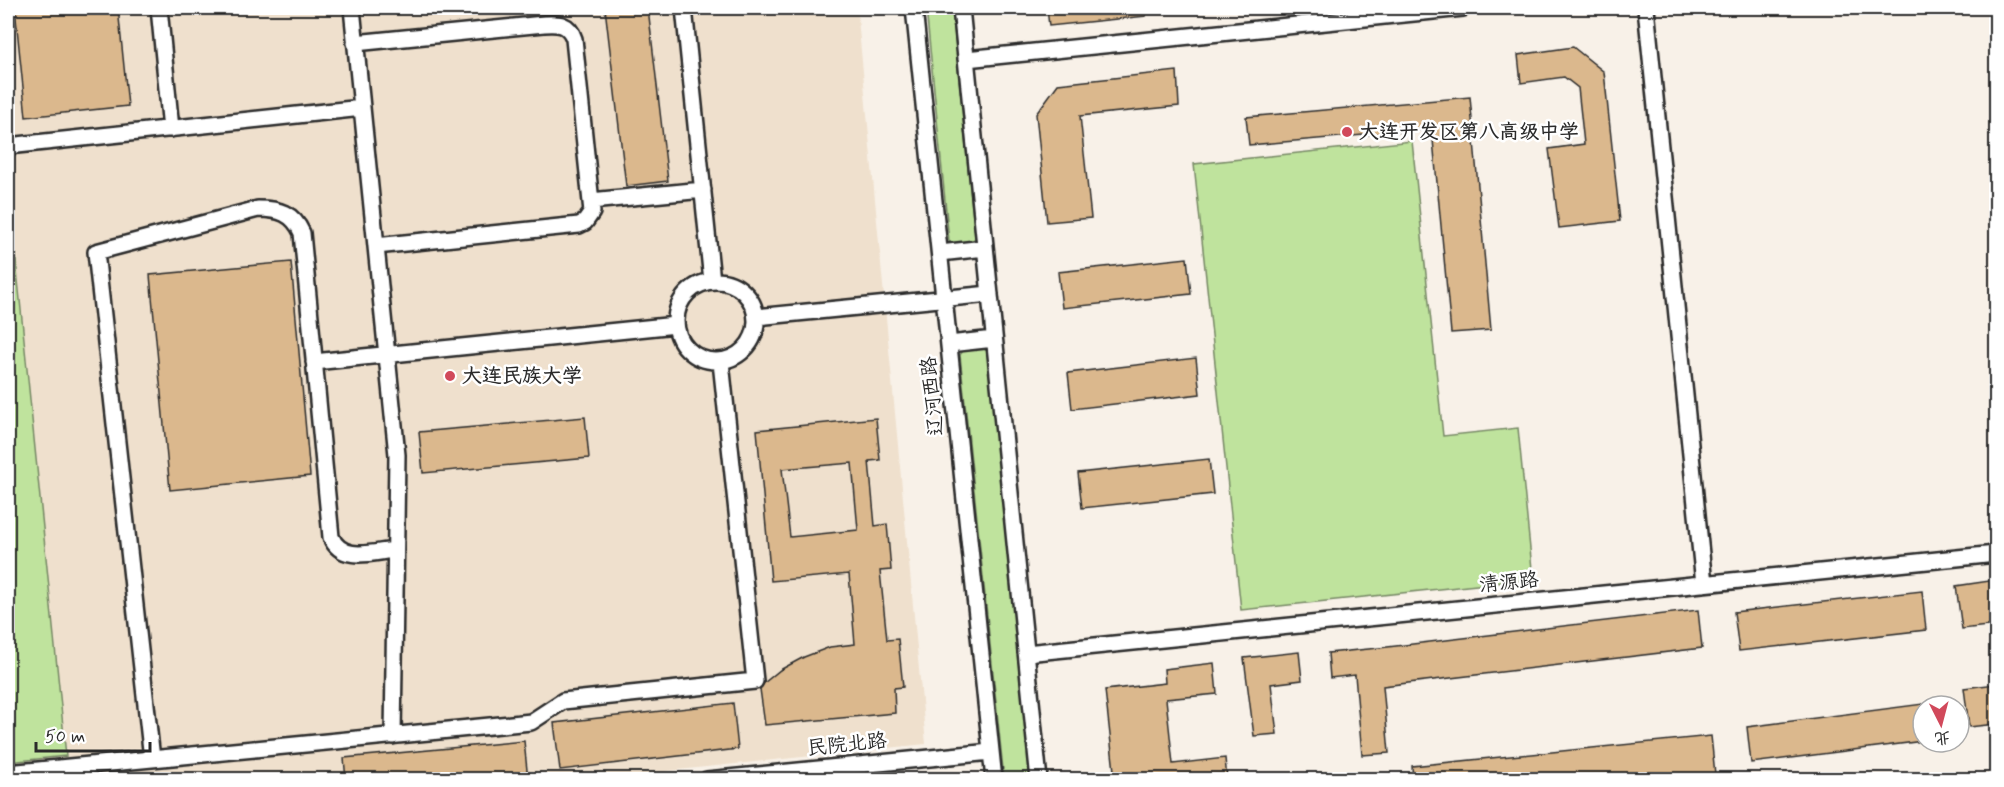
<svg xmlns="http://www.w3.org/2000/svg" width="2004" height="787" font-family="Mynerve,'LXGW WenKai TC',sans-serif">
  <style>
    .built { fill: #efe0cd }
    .green { fill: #bfe39d; stroke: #758764; stroke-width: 1.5 }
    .building { fill: #dbb88d; stroke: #2b2b2b; stroke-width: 1.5; fill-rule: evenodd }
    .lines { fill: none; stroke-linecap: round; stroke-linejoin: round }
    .minor-casing { stroke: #2b2b2b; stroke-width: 20 }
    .minor { stroke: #fff; stroke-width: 15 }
    .poi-dot { fill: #d1495b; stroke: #fff; stroke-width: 2 }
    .labels { text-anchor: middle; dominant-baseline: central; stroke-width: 5; stroke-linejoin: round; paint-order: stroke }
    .poi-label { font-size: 20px; font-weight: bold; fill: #2b2b2b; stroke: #fff; text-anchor: start }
    .street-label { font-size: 20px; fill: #2b2b2b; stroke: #fff }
  </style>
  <rect width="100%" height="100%" fill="#f8f1e8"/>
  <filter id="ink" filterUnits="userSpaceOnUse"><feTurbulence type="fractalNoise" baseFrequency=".0167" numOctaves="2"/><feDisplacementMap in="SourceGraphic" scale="12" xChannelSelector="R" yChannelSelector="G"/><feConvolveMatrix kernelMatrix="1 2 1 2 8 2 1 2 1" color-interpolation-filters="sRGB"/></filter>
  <g filter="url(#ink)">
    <path class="built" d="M8 8H857L926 744 668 771 643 780 8 779Z"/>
    <path class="green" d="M926 8H952L975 238 968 246 957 247 949 241Z
      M1412 141 1443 436 1518 428 1533 579 1241 610 1194 164Z
      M8 181 66 756 8 762Z
      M977 344 987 351 1031 779H1004L960 355 967 345Z"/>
    <path class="building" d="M15 8H118L128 106 26 117Z
      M605 8H648L668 181 626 186Z
      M1047 8H1146V16L1049 26Z
      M1573 47 1604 72 1620 221 1559 228 1549 149 1584 144 1578 88 1564 77 1521 83 1518 55Z
      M1177 71 1179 106 1080 116 1091 218 1047 222 1036 114 1058 84Z
      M1470 97 1491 330 1451 333 1432 129 1249 145 1246 117Z
      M1187 258 1191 294 1062 308 1058 272Z
      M291 262 310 476 170 490 150 275Z
      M1196 358 1200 394 1072 409 1068 373Z
      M585 417 589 458 423 473 419 432Z
      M876 418 880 460 869 461 875 526 887 524 891 570 880 571 887 640 898 639 903 687 894 688 895 713 765 725 760 689 764 683 780 670 804 657 830 647 855 644 849 574 771 581 757 430ZM852 463 858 530 790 537 782 469Z
      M1209 459 1213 494 1082 508 1078 473Z
      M1996 580V625L1962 629 1956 586Z
      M1922 591 1926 630 1739 651 1734 612Z
      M1698 610 1702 648 1383 686 1389 753 1362 755 1355 675 1330 678 1328 653 1379 648Z
      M1299 652 1302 680 1271 684 1277 734 1254 736 1244 658Z
      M1214 663 1217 694 1166 699 1173 764 1225 758 1227 780H1115L1105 690 1165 683 1164 669Z
      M1996 684V724L1969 727 1964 688Z
      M733 703 738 749 560 770 554 723Z
      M1923 704V741L1751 763 1747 727Z
      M1711 736 1715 774 1665 780H1413L1412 766Z
      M524 741 528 780H346L344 758Z"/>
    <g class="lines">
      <defs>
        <path id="minor" d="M159 8 171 129
          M352 8 397 455 393 736
          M684 8 712 281
          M914 8 994 780
          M961 8 1039 780
          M1646 8 1704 584
          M355 43 544 24C558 23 569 23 574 39L592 212 585 222 579 225 376 246
          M966 59 1463 8
          M8 146 362 108
          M591 201 703 190
          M940 253 985 248
          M676 321a40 40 0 1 1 80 0a40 40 0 1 1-80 0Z
          M756 317 990 294
          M949 344 994 339
          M314 362 676 325
          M1026 653 1996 554
          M152 759 96 252 258 209C279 209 293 213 302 233L331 537C342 563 372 552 395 550
          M8 773 531 722 563 701 755 681 721 362
          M707 780 991 752"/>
      </defs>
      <use href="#minor" class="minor-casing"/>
      <use href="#minor" class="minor"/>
    </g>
  </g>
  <g class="poi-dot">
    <circle cx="1347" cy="132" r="6"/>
    <circle cx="450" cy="376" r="6"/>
  </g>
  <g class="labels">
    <g class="poi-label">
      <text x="1359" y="132">大连开发区第八高级中学</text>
      <text x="462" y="376">大连民族大学</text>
    </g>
    <g class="street-label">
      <text transform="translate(933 396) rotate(-96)">辽河西路</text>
      <text transform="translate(1509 583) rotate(-6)">清源路</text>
      <text transform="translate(847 745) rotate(-6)">民院北路</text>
    </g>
  </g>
  <rect width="2004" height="787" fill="none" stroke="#fff" stroke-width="30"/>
  <rect x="15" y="15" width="1974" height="757" fill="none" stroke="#2b2b2b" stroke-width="2" filter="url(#ink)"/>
  <g transform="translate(1941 724) rotate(174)"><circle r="28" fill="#ffffff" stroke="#aaaaaa" stroke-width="1.5"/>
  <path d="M0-4.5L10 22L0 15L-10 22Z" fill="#d1495b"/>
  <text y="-9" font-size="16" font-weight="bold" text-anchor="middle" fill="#2b2b2b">北</text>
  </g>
  <path d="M36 742v9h114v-9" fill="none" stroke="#2b2b2b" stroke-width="3"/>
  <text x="45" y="742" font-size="18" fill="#2b2b2b" stroke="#ffffff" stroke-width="4.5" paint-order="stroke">50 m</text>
</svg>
